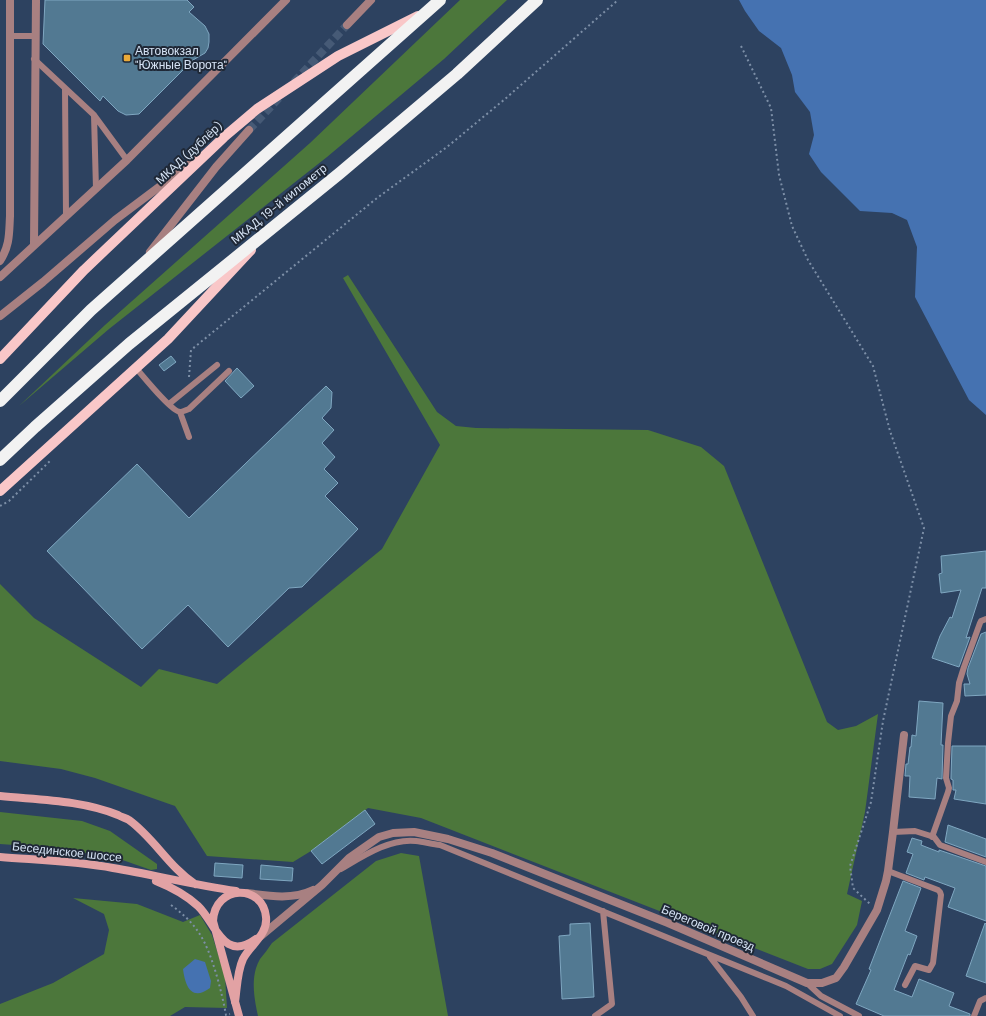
<svg xmlns="http://www.w3.org/2000/svg" width="986" height="1016" font-family="'DM Sans',sans-serif">
  <style>
    .green { fill: #4c773b }
    .water { fill: #4572b1 }
    .building { fill: #527992; stroke: #7fa7c1 }
    .lines { fill: none; stroke-linecap: round; stroke-linejoin: round }
    .street-tunnel { stroke: #465a76; stroke-width: 8; stroke-dasharray: 8 4; stroke-linecap: butt }
    .path { stroke: #7d8fa7; stroke-width: 2; stroke-dasharray: 2 3; stroke-linecap: butt }
    .lane { stroke: #a88081; stroke-width: 6 }
    .street { stroke: #a88081; stroke-width: 8 }
    .secondary { stroke: #e2a2a4; stroke-width: 8 }
    .primary { stroke: #f9c7c8; stroke-width: 10 }
    .highway { stroke: #f2f2f2; stroke-width: 12 }
    .poi-dot { fill: #eaaa39; stroke: #1f2836; stroke-width: 1.5 }
    .labels { text-anchor: middle; dominant-baseline: central; stroke-width: 4; stroke-linejoin: round; paint-order: stroke }
    .poi-label { font-size: 12px; fill: #d6e3f5; stroke: #1f2836; text-anchor: start }
    .street-label { font-size: 12px; fill: #d6e3f5; stroke: #1f2836 }
  </style>
  <rect width="100%" height="100%" fill="#2d4260"/>
  <path class="green" d="M460 0H507L444 59 327 157 109 329 19 406 105 325 310 143Z
    M348 275 437 412 456 426 476 428 648 430 701 447 724 466 827 722 838 730 856 726 878 714 865 812 847 894 862 901 857 925 832 964 820 969H808L421 818 368 808 311 851 293 862 207 856 175 806 95 778 61 769 0 761V584L34 618 141 687 159 669 217 684 382 549 440 445 343 278Z
    M0 812 82 821 110 831 157 864V869L151 870 114 857 42 847 0 844Z
    M401 853 419 856 448 1016H258C254 998 250 976 260 959 264 954 268 949 272 943L376 861Z
    M73 898 137 904 183 922 200 915 212 935 225 976 227 1008 185 1007 170 1016H0V1004L53 983 104 954 109 930 104 914Z"/>
  <path class="water" d="M739 0H986V415L969 400 915 297 917 247 907 220 892 213 860 211 821 172 809 154 814 135 810 112 795 92 792 75 781 48 759 31 745 11Z
    M195 959 205 962 211 981 210 988C191 1002 185 985 183 969Z"/>
  <path class="building" d="M45 0H187L194 7 189 12 205 26 209 34V42L208 48 205 53 193 60 139 114 126 115 118 111 103 96 100 101 43 44Z
    M171 356 176 362 164 371 159 365Z
    M237 368 254 386 241 398 225 381Z
    M326 386 332 392 331 408 322 418 334 430 322 443 335 457 324 469 338 483 325 496 358 529 302 587 289 588 228 647 188 605 142 649 47 551 137 464 189 518Z
    M986 551V588H982L966 638 970 637 959 667 932 658 940 636 950 617 952 618 961 590 941 593 939 574 942 573 941 556Z
    M986 632V695L965 696 964 684H970L967 674 968 668 981 634Z
    M919 701 943 703 941 745H943L942 779 937 778 935 799 909 797 910 776H905L906 764H908L910 747H911L912 735 916 736Z
    M952 746H986V804L954 799 956 790H953V780L951 779V777Z
    M365 810 375 824 322 864 311 851Z
    M948 825 986 839V857L945 842Z
    M912 838 922 841 921 845 939 852V850L986 866V921L948 907 955 888 925 877 924 880 906 873 913 854 907 852Z
    M215 863 243 865 242 878 214 876Z
    M261 865 293 868 292 881 260 879Z
    M903 881 921 888 905 931 917 936 910 955 908 954 894 990 912 997 919 979 954 993 949 1006 970 1014V1016H884L856 1004 871 970 869 969Z
    M590 923 594 997 562 999 559 936 570 935V924Z
    M985 923 986 924V983L966 976Z"/>
  <g class="lines">
    <path class="street-tunnel" d="M294 82 347 25
      M249 130 279 98"/>
    <path class="path" d="M741 46 771 108 779 175 792 226 808 260 873 366 890 431 924 528 883 721 871 802 850 866 853 888 870 904
      M189 377 191 350 377 198 447 147 505 99 618 0
      M0 506 9 501 51 460
      M171 905C182 913 192 922 199 933 212 952 222 993 226 1015L230 1014"/>
    <path class="lane" d="M10 36H35
      M34 59 94 115 127 160
      M65 89 66 215
      M94 115 96 189
      M136 368C143 376 171 411 180 412 182 412 186 410 189 409L229 371
      M169 404 217 365
      M180 412 189 437
      M893 832 915 831 934 837 940 845 986 862
      M932 837 948 792 949 788 946 778 948 743 951 716 957 701 959 683 964 667 980 623 981 621 986 619
      M341 869C363 856 390 838 416 841 424 842 432 844 440 845L769 979 786 986 840 1016
      M888 871 938 890 940 892 941 895 933 963 929 970 915 966 905 985
      M710 957 741 997 753 1016
      M807 983 821 996 859 1016
      M595 1016 612 1004 603 911
      M974 1016 980 1001 986 998"/>
    <path class="street" d="M347 25 371 0
      M34 244 36 0
      M150 252 216 167 249 130
      M0 261C10 245 9 234 10 216V0
      M0 277 127 160 286 0
      M0 316 43 282 115 220 195 160
      M247 893C269 896 292 900 313 890
      M261 936 322 885 349 858 379 837 393 833 414 832 448 839 492 853 668 923 807 983H822L836 978 844 967 877 910 886 881 888 871 893 832 904 735"/>
    <path class="secondary" d="M0 796C39 800 81 800 118 815 121 817 126 818 129 820 154 838 169 867 195 884
      M0 857C37 860 76 861 113 868 154 875 195 885 236 891
      M156 881C171 887 186 895 198 906 216 923 223 963 256 939
      M235 1002C237 988 237 972 243 959 250 945 268 935 266 917 263 884 215 884 213 921L239 1016"/>
    <path class="primary" d="M0 359 84 270 224 137 257 109 338 56 418 16
      M0 491 168 339 251 250"/>
    <path class="highway" d="M0 401 91 310 440 0
      M0 460 35 427 129 344 340 173 457 74 537 0"/>
  </g>
  <rect class="poi-dot" x="123" y="54" width="8" height="8" rx="2"/>
  <g class="labels">
    <g class="poi-label">
      <text x="135" y="51">Автовокзал<tspan x="135" dy="14">"Южные Ворота"</tspan></text>
    </g>
    <g class="street-label">
      <text transform="translate(189 153) rotate(-43)">МКАД (дублёр)</text>
      <text transform="translate(279 204) rotate(-39)">МКАД, 19-й километр</text>
      <text transform="translate(67 852) rotate(6)">Бесединское шоссе</text>
      <text transform="translate(708 928) rotate(23)">Береговой проезд</text>
    </g>
  </g>
</svg>
